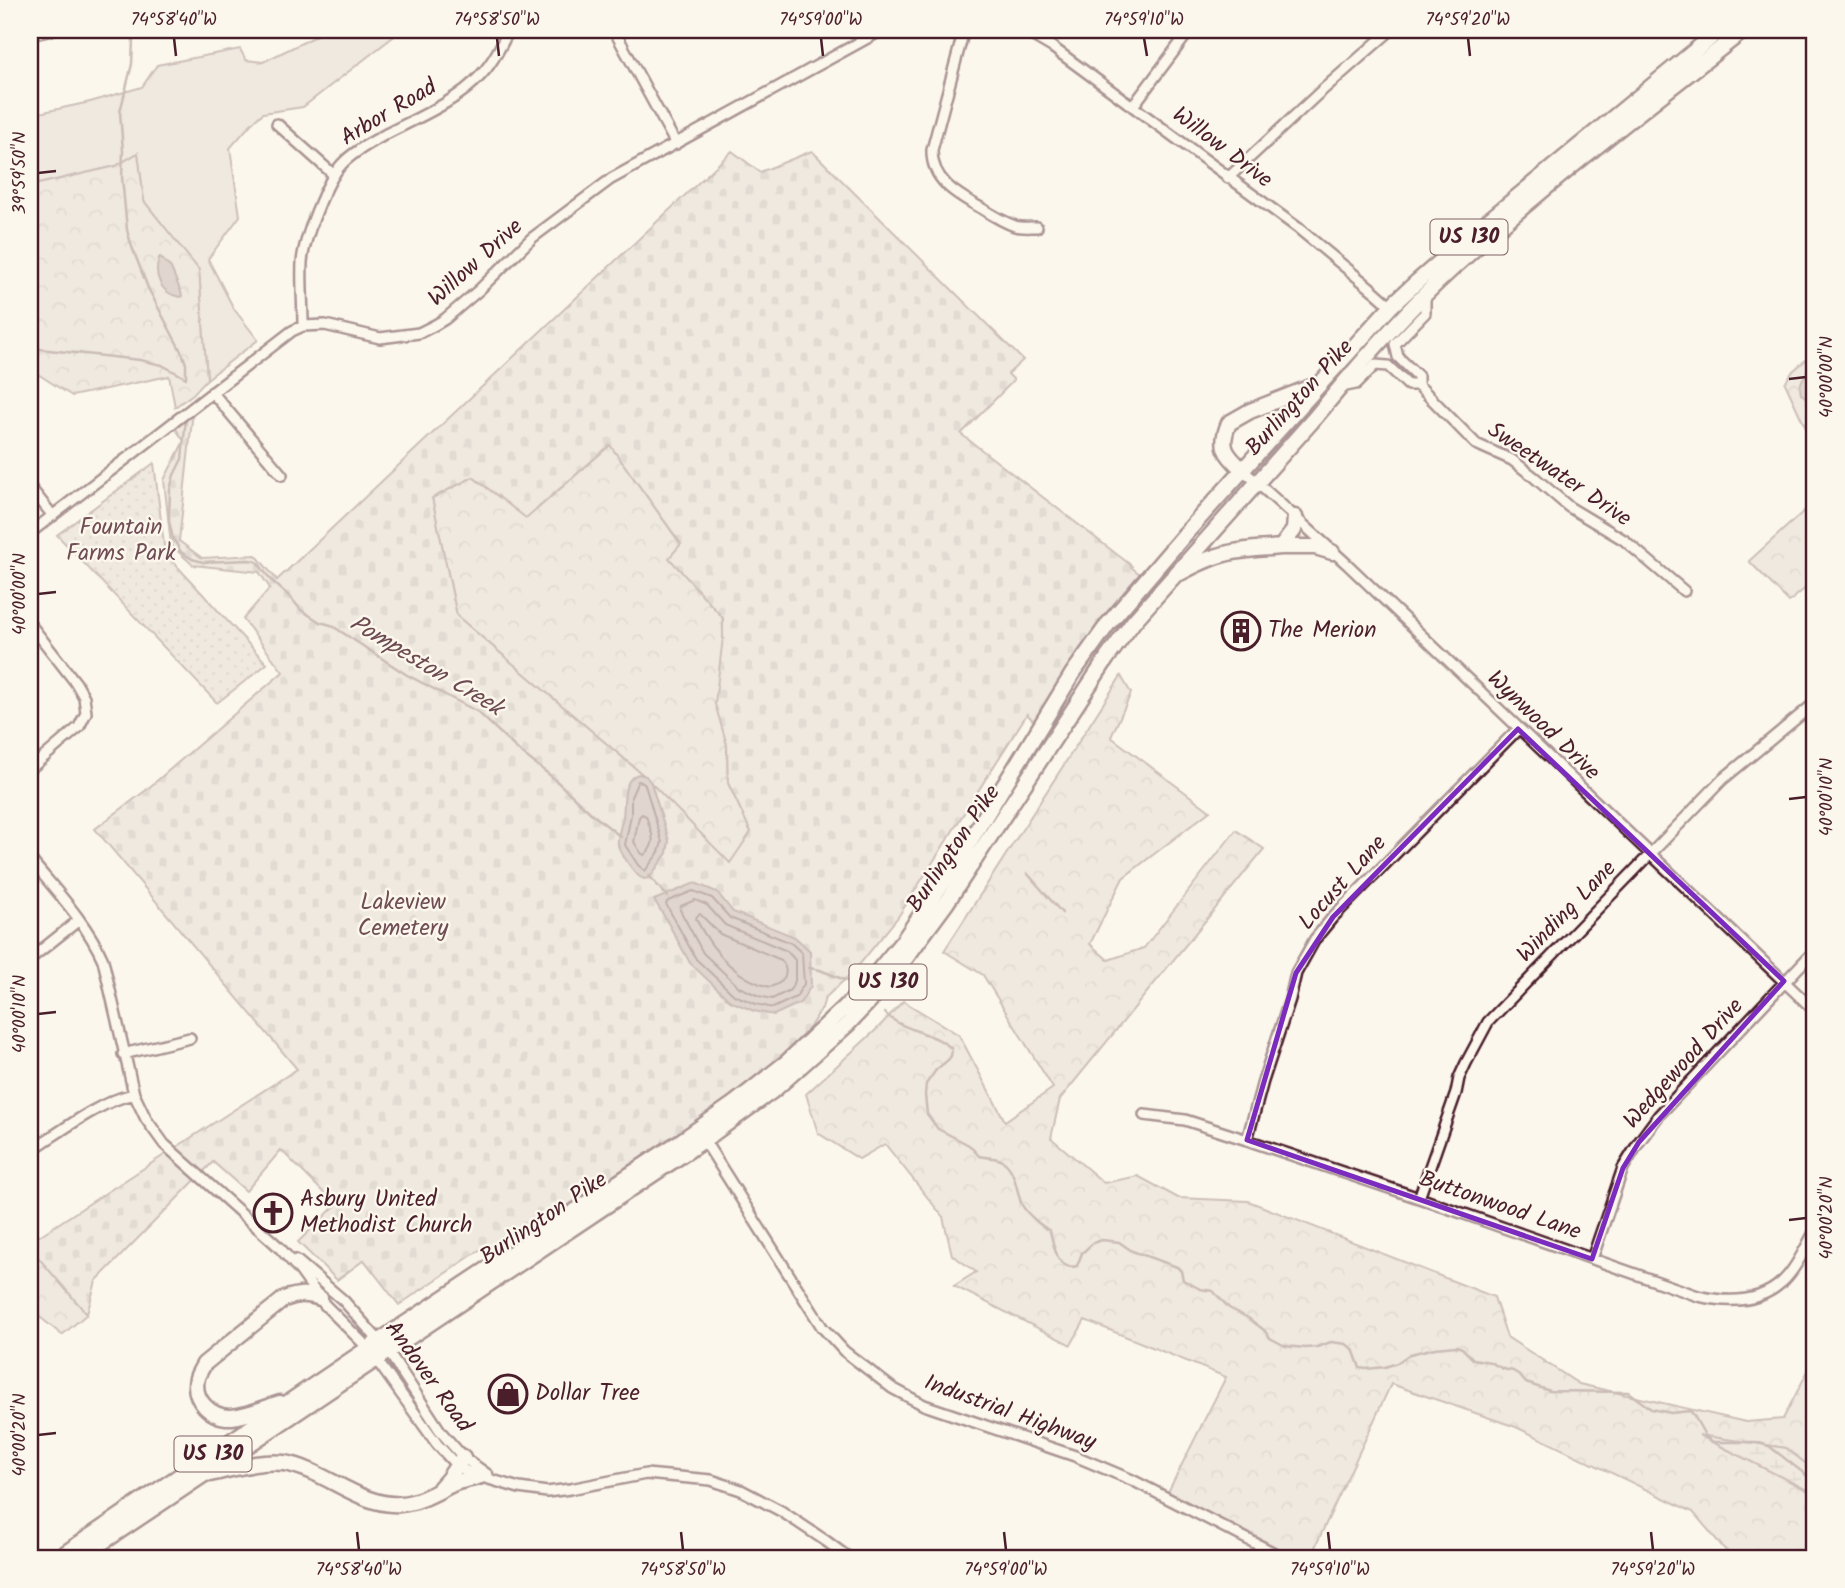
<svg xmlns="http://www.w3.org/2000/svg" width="1845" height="1588" font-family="Kalam,sans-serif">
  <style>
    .grass { fill: #e2d7d0; stroke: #967b7e; stroke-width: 2 }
    .forest { fill: url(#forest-crowns); stroke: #967b7e; stroke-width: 2 }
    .wetland { fill: url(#wetland-marsh); stroke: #967b7e; stroke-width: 2 }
    .cemetery { fill: url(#cemetery-stones); stroke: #967b7e; stroke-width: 2; fill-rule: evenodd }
    .park { fill: url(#park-dots); stroke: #967b7e; stroke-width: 2 }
    .water { fill: #bfadaa; stroke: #907477; stroke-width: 2 }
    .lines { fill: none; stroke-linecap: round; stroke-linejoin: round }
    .shore { stroke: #79585e; stroke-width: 2 }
    .stream { stroke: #907477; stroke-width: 2.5 }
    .minor-casing { stroke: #4a1f2b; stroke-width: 14 }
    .trunk-casing { stroke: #4a1f2b; stroke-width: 19 }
    .minor { stroke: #fbf7ec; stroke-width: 9 }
    .trunk { stroke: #fbf7ec; stroke-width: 14 }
    .marked { fill: none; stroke: #7b2cbf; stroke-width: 5; stroke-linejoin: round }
    .ticks { fill: none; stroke: #4a1f2b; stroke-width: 2.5 }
    .labels { text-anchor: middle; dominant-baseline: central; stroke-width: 5; stroke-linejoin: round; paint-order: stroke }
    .shield { fill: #fbf7ec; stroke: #7f6065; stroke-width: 2 }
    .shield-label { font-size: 21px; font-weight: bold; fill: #4a1f2b }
    .street-label { font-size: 23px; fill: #4a1f2b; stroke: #fbf7ec }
    .park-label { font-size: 23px; fill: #704d54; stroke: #fbf7ec }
    .poi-label { font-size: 23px; fill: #4a1f2b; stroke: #fbf7ec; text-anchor: start }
    .water-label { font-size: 24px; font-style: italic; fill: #6d4a51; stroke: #fbf7ec }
    .neatline { fill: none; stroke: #4a1f2b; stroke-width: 2.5 }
    .ticks-label { font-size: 18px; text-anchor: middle; fill: #4a1f2b }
  </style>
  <defs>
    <pattern id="forest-crowns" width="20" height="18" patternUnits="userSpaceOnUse" patternTransform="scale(1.75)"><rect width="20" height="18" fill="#e2d7d0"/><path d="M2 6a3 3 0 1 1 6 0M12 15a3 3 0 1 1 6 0" fill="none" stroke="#c3b8b3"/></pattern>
    <pattern id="wetland-marsh" width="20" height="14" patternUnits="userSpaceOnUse" patternTransform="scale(1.75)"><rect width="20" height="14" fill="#e2d7d0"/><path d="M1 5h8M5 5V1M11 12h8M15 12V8" fill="none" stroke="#c3b8b3"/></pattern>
    <pattern id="cemetery-stones" width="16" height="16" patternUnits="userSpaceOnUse" patternTransform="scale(1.75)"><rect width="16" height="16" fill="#e2d7d0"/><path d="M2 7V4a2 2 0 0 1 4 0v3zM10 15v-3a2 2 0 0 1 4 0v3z" fill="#c3b8b3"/></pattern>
    <pattern id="park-dots" width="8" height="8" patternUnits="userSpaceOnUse" patternTransform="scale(1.75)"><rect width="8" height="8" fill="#e2d7d0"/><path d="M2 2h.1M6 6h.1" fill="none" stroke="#c3b8b3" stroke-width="1.8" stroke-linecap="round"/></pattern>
  </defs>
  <rect width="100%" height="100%" fill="#fbf7ec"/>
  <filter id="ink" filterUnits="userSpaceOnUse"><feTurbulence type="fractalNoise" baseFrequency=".0143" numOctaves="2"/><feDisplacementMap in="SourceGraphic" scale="14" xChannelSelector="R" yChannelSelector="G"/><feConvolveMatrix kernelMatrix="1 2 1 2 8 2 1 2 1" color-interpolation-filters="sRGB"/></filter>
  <g filter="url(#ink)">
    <path class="grass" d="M325 30H402L303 107 263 113 251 124 230 148 240 216 208 259 234 309 258 340 207 379 199 271 144 201 138 153 116 166 30 186V115L90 102 142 87 157 65 240 49 246 60 263 62 312 38Z"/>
    <path class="forest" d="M138 153 144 201 199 270 207 379 193 394 175 407 169 376 72 396 30 369V186L116 166Z
      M1815 352V448L1785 383 1793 371Z
      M610 445 722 602 728 783 756 842 737 871 642 774 457 616 432 498 473 477 527 518Z
      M1815 501V580L1789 602 1749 561Z
      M1121 676 1131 693 1111 737 1210 811 1123 878 1090 944 1108 960 1144 948 1236 830 1264 849 1060 1099 1051 1138 1104 1183 1138 1176 1178 1198 1248 1201 1494 1297 1507 1337 1579 1384 1746 1422 1783 1419 1813 1361H1815V1471L1786 1448 1701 1436 1815 1494V1558H1732L1693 1512 1516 1427 1391 1384 1310 1558H1291L1167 1494 1226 1377 1085 1320 1071 1345 954 1286 976 1272 952 1255 943 1217 885 1144 859 1159 818 1133 806 1094 878 1028 903 1001 959 1035 1005 1121 1053 1088 983 975 944 951Z
      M30 1248 87 1314 62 1335 30 1309Z"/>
    <path class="wetland" d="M1699 1435 1786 1448 1815 1471V1494Z"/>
    <path class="cemetery" d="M732 151 760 172 812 151 1023 360 1008 374 1014 380 961 434 1132 566 1131 567 1146 579 1040 728 1027 714 898 917 855 970 825 998 822 1008 787 1062 500 1262 484 1247 399 1305 364 1260 337 1280 298 1242 336 1205 281 1150 246 1191 213 1162 96 1281 87 1314 30 1248V1242L297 1069 95 829 145 791 283 672 243 619 270 588 259 572 193 565 171 545 164 480 184 441 173 425 193 411 179 541 202 558 256 555 277 580ZM610 445 681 544 669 558 723 618V637L715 704 727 745 728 783 751 832 730 863 642 774 457 616 432 498 473 477 526 518Z"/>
    <path class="park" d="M154 463 165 553 267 664 217 703 57 535Z"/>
    <path class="water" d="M160 257 171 268 181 292 182 296 180 297C161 294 153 276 159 258Z
      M1813 368H1815V410L1806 397 1801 394C1798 382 1804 375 1813 368Z
      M639 774 646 776 651 783 669 841 667 853 650 877C645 879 645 880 640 877 634 873 619 851 618 845 617 836 621 826 623 817 625 804 621 778 639 774Z
      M695 883 717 892 733 912 795 937 810 951 811 986 800 1003 774 1015 754 1011 730 1001 690 963 663 914 654 900Z"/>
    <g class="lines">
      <path class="shore" d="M638 781 642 782 645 785 662 842 659 852 645 871 638 865 625 845 631 815V797Z
        M642 814 646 816C651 832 659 843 644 855L641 853 634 842 639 817Z
        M693 891 712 898 730 918 791 943 802 953 804 984 796 997 773 1008 756 1004 734 995 696 959 666 904 668 901Z
        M695 900 707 905 725 925 787 951 795 960V981L790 990 772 999 759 996 739 987 703 953 680 910 681 906Z
        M700 914 720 934 781 960C791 973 784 983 770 987 735 979 712 950 696 919L697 916Z"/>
      <path class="stream" d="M136 30 133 39 132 64 120 112 123 151 122 177 127 230 132 247 148 288 183 355 186 364V378
        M30 348 140 360 162 365 186 378
        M186 417 182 459 174 475 170 489 169 521 173 539 177 545 181 552 192 559 203 562 249 560 255 561 258 563 271 580 291 598 301 610 320 622 331 625 407 675 478 712 519 751 551 776 592 814 621 837
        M1027 873 1062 913
        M649 876 668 897
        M809 968 820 970 852 983
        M885 1013C903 1032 933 1031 952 1049L951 1056 948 1060 936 1070 926 1084 925 1095 927 1114 938 1129 969 1145 979 1156C986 1158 994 1157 1001 1160 1016 1168 1016 1191 1022 1205 1027 1214 1041 1226 1050 1231 1054 1246 1057 1272 1077 1266L1082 1253 1093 1243 1102 1240 1119 1242 1132 1251 1177 1267 1181 1271 1183 1280 1200 1289 1213 1291 1229 1308 1248 1318 1264 1330 1270 1338 1285 1346 1305 1348 1317 1347 1331 1342 1346 1344 1353 1349 1360 1368 1366 1369 1385 1367 1397 1363 1410 1354 1435 1348 1456 1346 1462 1348 1473 1359 1490 1362 1503 1369 1513 1371 1518 1374 1526 1383 1550 1391 1628 1392 1651 1409 1671 1413 1690 1411 1693 1414 1706 1437 1713 1442H1756L1769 1446 1815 1482"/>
      <defs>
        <path id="minor" d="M614 30 676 144
          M964 30 932 150C931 181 958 195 981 208 992 215 1003 222 1015 226 1022 228 1030 227 1037 227
          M1023 30 1052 47 1298 228 1374 291 1391 306
          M30 35 52 30
          M1133 106 1190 30
          M277 124 334 175
          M1228 178 1318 94 1391 30
          M1425 295V313L1395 344 1398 357 1418 376V385L1476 444 1512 460 1534 477 1569 507 1624 540 1684 591
          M303 326C303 305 301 283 302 262 304 239 326 181 342 164 354 151 371 143 386 134 417 118 458 101 481 75 493 62 501 46 509 30
          M1341 387 1356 384 1375 365 1388 366 1408 385H1418
          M212 392 282 475
          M1243 470 1347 564 1815 1011
          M30 487 53 516
          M30 533 292 331 303 326 325 325 380 338 419 333 435 325 445 319 479 290 532 238 611 179 882 30
          M30 624 76 683 84 697 86 713 79 727 30 769
          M30 859C56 891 86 922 103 960L134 1094 146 1119 164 1144 279 1247 301 1272 324 1304 368 1348 437 1444 457 1466 472 1474 519 1488 547 1492 570 1489 646 1474 711 1480 741 1490 781 1511 826 1541 849 1558
          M30 959 79 920
          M123 1054 190 1038
          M1144 1115 1185 1120 1247 1140 1419 1198 1698 1296C1727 1303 1758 1304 1782 1282 1796 1269 1805 1248 1815 1231
          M704 1140 822 1327 844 1351 892 1388 924 1405 1075 1456 1132 1480 1284 1558
          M1247 1140 1263 1081 1290 999 1296 973 1315 939 1333 917 1518 729
          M30 1151C60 1132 100 1101 134 1094
          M1419 1198 1456 1093 1459 1078 1466 1063 1488 1022 1723 779 1815 703
          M1592 1259 1623 1168 1639 1142 1659 1115 1815 950
          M296 1260 343 1300 388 1351 441 1432 463 1457 488 1475"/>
        <path id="trunk" d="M1243 470C1225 454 1219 446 1229 423L1250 411 1316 385
          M1281 547H1315L1332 552
          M1180 573C1193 566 1206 559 1221 555 1240 549 1261 549 1281 547L1294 530 1295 517
          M280 1403C265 1408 249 1415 232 1417 211 1418 192 1400 197 1378 198 1374 202 1368 204 1364L284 1299C298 1294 306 1293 320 1298
          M210 1474C234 1469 260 1460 284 1463 324 1469 360 1507 400 1504 420 1503 438 1491 455 1483 463 1480 473 1479 481 1476
          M440 1488 448 1479 463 1457
          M58 1558 379 1341 681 1141 735 1103 787 1062 860 993 903 941 959 859 1073 673 1108 624 1186 533 1321 383 1391 306 1418 281 1477 230 1720 30
          M79 1558 704 1140 775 1089 847 1025 891 978 947 902 1107 658 1134 621 1313 420C1356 368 1404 312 1454 267 1547 183 1646 107 1744 30"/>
      </defs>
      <use href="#minor" class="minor-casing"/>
      <use href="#trunk" class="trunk-casing"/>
      <use href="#minor" class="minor"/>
      <use href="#trunk" class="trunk"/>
    </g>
  </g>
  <path d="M0 0H1845V1588H0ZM1518 729 1784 981 1639 1142 1623 1168 1592 1259 1247 1140 1296 973 1333 917Z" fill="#fbf7ec" fill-opacity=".55" fill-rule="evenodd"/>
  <path class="marked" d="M1518 729 1784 981 1639 1142 1623 1168 1592 1259 1247 1140 1296 973 1333 917Z"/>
  <path class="ticks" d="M174 38 176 56M497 38 499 56M821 38 823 56M1144 38 1147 56M1468 38 1470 56M38 173 56 171M1789 379 1806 377M38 594 56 592M1789 799 1806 797M38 1014 56 1012M1789 1220 1806 1218M38 1435 56 1433M357 1532 359 1550M681 1532 683 1550M1004 1532 1006 1550M1328 1532 1330 1550M1651 1532 1653 1550"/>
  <defs>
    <symbol id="building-ring" viewBox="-11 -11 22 22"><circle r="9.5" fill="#fbf7ec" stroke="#4a1f2b" stroke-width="1.5"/><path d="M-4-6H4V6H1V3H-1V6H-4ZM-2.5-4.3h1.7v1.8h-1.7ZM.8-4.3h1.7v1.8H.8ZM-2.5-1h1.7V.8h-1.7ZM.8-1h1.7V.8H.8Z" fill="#4a1f2b"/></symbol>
    <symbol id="church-ring" viewBox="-11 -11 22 22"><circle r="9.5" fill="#fbf7ec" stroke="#4a1f2b" stroke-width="1.5"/><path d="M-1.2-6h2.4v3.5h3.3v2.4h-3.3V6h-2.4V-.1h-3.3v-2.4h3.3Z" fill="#4a1f2b"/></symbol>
    <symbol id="shop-ring" viewBox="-11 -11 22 22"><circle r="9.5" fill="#fbf7ec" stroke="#4a1f2b" stroke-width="1.5"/><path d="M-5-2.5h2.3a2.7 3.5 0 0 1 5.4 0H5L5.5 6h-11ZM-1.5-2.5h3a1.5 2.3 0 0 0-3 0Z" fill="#4a1f2b"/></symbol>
  </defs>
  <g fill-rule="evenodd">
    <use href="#building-ring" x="1219" y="609" width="44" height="44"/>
    <use href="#church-ring" x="251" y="1191" width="44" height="44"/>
    <use href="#shop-ring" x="486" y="1372" width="44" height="44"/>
  </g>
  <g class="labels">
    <g class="shield">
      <rect x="1430.5" y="219.5" width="77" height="35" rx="5"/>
      <rect x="849.5" y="964.5" width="77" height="35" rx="5"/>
      <rect x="174.5" y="1436.5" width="77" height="35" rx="5"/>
    </g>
    <g class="shield-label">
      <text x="1469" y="237">US 130</text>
      <text x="888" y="982">US 130</text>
      <text x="213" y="1454">US 130</text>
    </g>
    <g class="street-label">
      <text transform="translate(389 113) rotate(-31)">Arbor Road</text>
      <text transform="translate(1222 148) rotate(37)">Willow Drive</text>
      <text transform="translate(476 263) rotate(-42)">Willow Drive</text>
      <text transform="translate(1300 398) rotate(-48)">Burlington Pike</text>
      <text transform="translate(1559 475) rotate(34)">Sweetwater Drive</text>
      <text transform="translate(1543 726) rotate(44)">Wynwood Drive</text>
      <text transform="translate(954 849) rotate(-56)">Burlington Pike</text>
      <text transform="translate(1343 883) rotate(-48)">Locust Lane</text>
      <text transform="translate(1567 912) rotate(-46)">Winding Lane</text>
      <text transform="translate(1684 1064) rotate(-48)">Wedgewood Drive</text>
      <text transform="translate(1500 1206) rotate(19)">Buttonwood Lane</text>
      <text transform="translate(544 1219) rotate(-34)">Burlington Pike</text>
      <text transform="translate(428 1377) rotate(54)">Andover Road</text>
      <text transform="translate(1010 1413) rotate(20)">Industrial Highway</text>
    </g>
    <g class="park-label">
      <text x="121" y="528">Fountain<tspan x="121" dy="26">Farms Park</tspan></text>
      <text x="403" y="903">Lakeview<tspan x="403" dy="26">Cemetery</tspan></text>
    </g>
    <g class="poi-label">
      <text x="1268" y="631">The Merion</text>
      <text x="300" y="1200">Asbury United<tspan x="300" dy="26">Methodist Church</tspan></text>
      <text x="535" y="1394">Dollar Tree</text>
    </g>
    <g class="water-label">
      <text transform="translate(426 666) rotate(31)">Pompeston Creek</text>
    </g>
  </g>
  <rect width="1845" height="1588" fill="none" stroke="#fbf7ec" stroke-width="77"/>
  <rect x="38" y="38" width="1768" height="1512" class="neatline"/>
  <g class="ticks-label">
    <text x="174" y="25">74°58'40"W</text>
    <text x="497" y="25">74°58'50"W</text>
    <text x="821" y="25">74°59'00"W</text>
    <text x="1144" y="25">74°59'10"W</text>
    <text x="1468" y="25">74°59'20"W</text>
    <text transform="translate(19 173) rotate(-90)" y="6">39°59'50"N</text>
    <text transform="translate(1826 377) rotate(-90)" y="6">40°00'00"N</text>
    <text transform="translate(19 594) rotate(-90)" y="6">40°00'00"N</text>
    <text transform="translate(1826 797) rotate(-90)" y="6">40°00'10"N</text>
    <text transform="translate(19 1014) rotate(-90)" y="6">40°00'10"N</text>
    <text transform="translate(1826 1218) rotate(-90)" y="6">40°00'20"N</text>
    <text transform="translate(19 1435) rotate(-90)" y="6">40°00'20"N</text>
    <text x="359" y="1575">74°58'40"W</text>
    <text x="683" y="1575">74°58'50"W</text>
    <text x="1006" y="1575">74°59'00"W</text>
    <text x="1330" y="1575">74°59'10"W</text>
    <text x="1653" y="1575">74°59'20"W</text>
  </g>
</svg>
